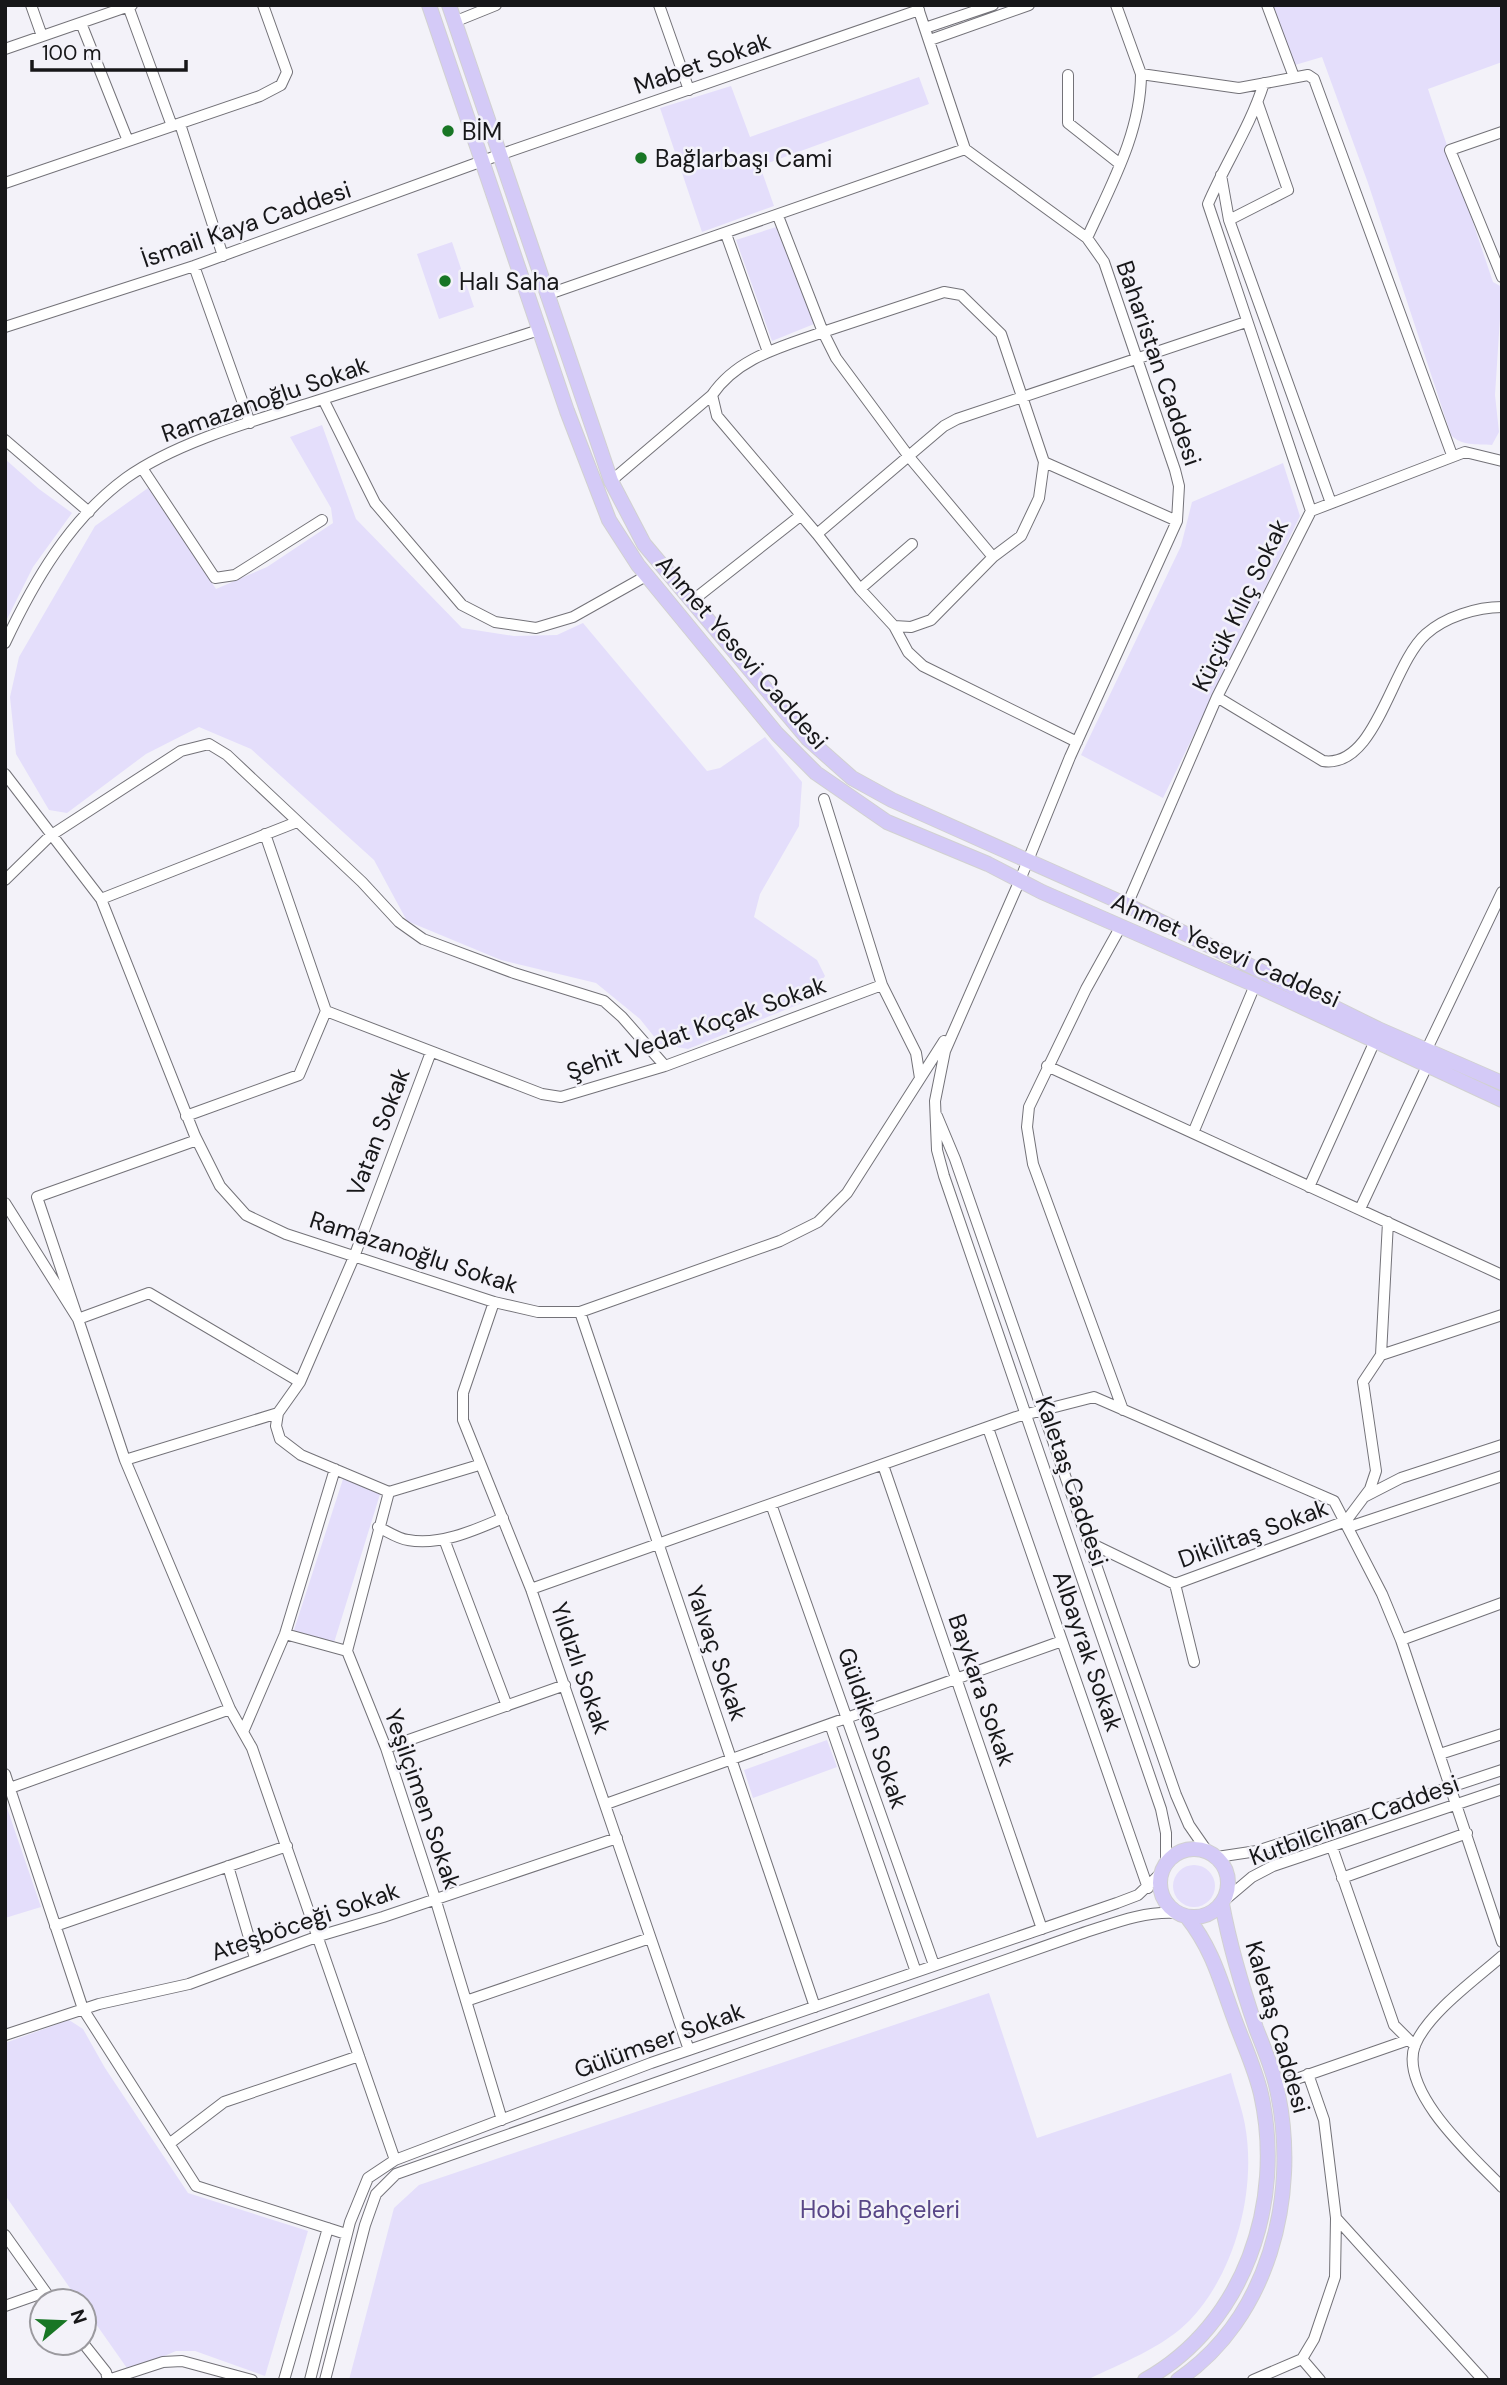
<svg xmlns="http://www.w3.org/2000/svg" width="1507" height="2385" font-family="'DM Sans',sans-serif">
  <style>
    .green { fill: #e4defb }
    .lines { fill: none; stroke-linecap: round; stroke-linejoin: round }
    .minor-casing { stroke: #737278; stroke-width: 12 }
    .major-casing { stroke: #d1d1d1; stroke-width: 16 }
    .minor { stroke: #fff; stroke-width: 10 }
    .major { stroke: #d4caf7; stroke-width: 14 }
    .poi-dot { fill: #187625; stroke: #f3f2f9; stroke-width: 2.5 }
    .labels { text-anchor: middle; dominant-baseline: central; stroke-width: 5; stroke-linejoin: round; paint-order: stroke }
    .street-label { font-size: 24px; fill: #171719; stroke: #f3f2f9 }
    .poi-label { font-size: 24px; fill: #171719; stroke: #f3f2f9; text-anchor: start }
    .park-label { font-size: 24px; fill: #584687; stroke: #f3f2f9 }
  </style>
  <rect width="100%" height="100%" fill="#f3f2f9"/>
  <path class="green" d="M1273 5H1502V62L1428 89 1493 282 1502 287 1495 395 1499 432 1492 445C1477 444 1461 446 1451 435L1368 183 1322 57 1295 65Z
    M919 77 929 104 760 166 774 206 702 232 660 108 731 86 750 137Z
    M776 227 814 324 772 341 736 240Z
    M452 242 474 307 439 319 417 254Z
    M322 425 356 519 462 628 514 636 557 635 583 623 707 771 720 768 765 737 802 782 799 826 760 894 754 917 817 960 825 976 807 1001 688 1049 660 1044 640 1019 596 983 501 960 407 921 374 860 251 749 199 727 146 754 67 813 49 810 16 754 10 697 19 657 95 526 148 488 216 589 267 567 333 523 331 508 290 437Z
    M5 459 39 489 72 513 33 567 5 623Z
    M1283 463 1300 516 1163 798 1081 755 1181 546 1192 502Z
    M344 1476 381 1491 333 1646 293 1633Z
    M827 1740 837 1767 753 1798 744 1770Z
    M5 1802 41 1907 5 1918Z
    M1173 1886a21 21 0 1 1 42 0a21 21 0 1 1-42 0Z
    M989 1993 1037 2138 1231 2073C1235 2090 1242 2108 1245 2125 1257 2190 1235 2273 1190 2320 1163 2348 1121 2363 1087 2380H349L394 2208 419 2185Z
    M69 2020 83 2029 105 2068 188 2193 308 2231 265 2376 195 2351H176L129 2371 84 2307V2301H79L5 2195V2043Z"/>
  <g class="lines">
    <defs>
      <path id="minor" d="M31 5 42 36
        M659 5 689 90
        M917 5 965 149 1087 238 1104 262 1175 470 1179 486 1177 521 1070 757 1020 880 945 1051 935 1101 937 1150 944 1176 1161 1809 1166 1833V1863
        M1116 5 1141 74 1239 88 1308 75 1314 79 1452 455
        M1267 5 1294 77
        M128 6 172 126
        M454 22 496 5
        M81 23 128 141
        M925 28 993 5
        M930 40 1029 5
        M5 49 132 5
        M1068 75V123L1120 164
        M1264 83C1250 127 1226 162 1208 204L1311 511
        M180 124 223 256
        M1502 132 1450 150 1502 277
        M1221 175 1229 220 1331 503
        M5 183 260 96 281 85 287 72 263 5
        M778 216 823 332 944 292 961 295 1001 334 1044 462 1039 498 1021 536 993 557
        M1229 220 1288 190 1258 104
        M726 234 768 352
        M1087 238C1111 185 1141 132 1141 74
        M194 266 250 423
        M546 295 965 149
        M5 327 194 266 499 155 919 10
        M323 399 375 503 462 605 495 622 536 628 573 617 646 576
        M5 440 89 512
        M1044 462 1177 521
        M142 468 215 578 235 575 322 520
        M611 481 712 395
        M817 534 717 416 712 395C738 357 782 347 823 332L836 358 910 458 993 557 931 620 911 627 894 626 860 589 817 534 944 426 957 419 1246 322
        M860 589 912 544
        M692 601 800 516
        M894 626 908 652 923 666 1077 742
        M5 643C34 581 70 519 126 478 175 443 249 422 307 404 384 379 462 355 539 330
        M1217 697 1323 761C1376 769 1391 665 1426 634 1445 617 1477 607 1502 607
        M5 774 101 899 195 1136 220 1186 246 1215 286 1234 494 1302 538 1312H580L780 1241 818 1222 847 1193 944 1041
        M824 799 882 985 916 1053 920 1078
        M265 834 326 1011
        M5 880 50 836 181 751 209 744 227 755 362 882 399 922 423 939 514 973 604 1001 622 1017 665 1066
        M101 899 297 822
        M1127 905 1217 697 1311 511 1465 452 1502 461
        M1121 926 1086 989 1029 1107 1027 1127 1033 1164 1123 1410
        M326 1011 542 1094 561 1097 665 1066 882 985
        M1426 1051 1502 892
        M431 1052 354 1257 300 1382 278 1413 276 1426 280 1439 301 1455 389 1492 479 1465
        M1047 1066 1502 1275
        M186 1116 299 1075 326 1011
        M937 1116 955 1159 1176 1795 1189 1825 1207 1851
        M1193 1133 1255 985
        M197 1140 37 1197 78 1319 149 1293 300 1382
        M1309 1187 1374 1043
        M5 1203 78 1319 125 1460 230 1709 252 1748 395 2160
        M1360 1209 1427 1066
        M494 1302 463 1393V1420L531 1589 689 2050
        M580 1312 815 2007
        M1381 1355 1502 1315
        M988 1428 1148 1888
        M125 1460 278 1413
        M883 1465 1042 1929
        M389 1492 347 1651 386 1748 435 1898 502 2120
        M1364 1497 1401 1478 1502 1445
        M771 1504 934 1965
        M1346 1521 1370 1489 1376 1471 1363 1382 1381 1355 1388 1222
        M378 1527C387 1531 398 1539 408 1540 440 1546 475 1530 503 1518
        M1349 1527 1502 1476
        M444 1539 507 1706
        M1088 1542 1175 1584 1194 1662
        M1175 1584 1346 1521
        M531 1589 1016 1417 1094 1397 1334 1501 1382 1594 1401 1640 1502 1942
        M285 1634 347 1651
        M1401 1640 1502 1603
        M830 1724 916 1972
        M243 1732 285 1634 335 1469
        M386 1748 565 1685
        M1440 1754 1502 1734
        M5 1774 83 2009 196 2186 346 2234
        M10 1788 230 1709
        M606 1804 1062 1641
        M1332 1847 1394 2025 1415 2046
        M1217 1857 1257 1851 1502 1770
        M228 1866 255 1958
        M1342 1878 1467 1833
        M1226 1899 1252 1877 1273 1866 1502 1789
        M55 1926 287 1846
        M1502 1956C1476 1979 1428 2013 1415 2045 1398 2091 1474 2158 1502 2187
        M466 2001 650 1938
        M5 2035 99 2004 189 1984 319 1936 383 1917 617 1838
        M1276 2086 1408 2040
        M169 2144 224 2102 359 2056
        M1336 2218 1483 2380
        M5 2235 52 2301
        M5 2306 45 2292
        M83 2343 106 2372 108 2380
        M1302 2359 1320 2380
        M108 2380 163 2362 182 2361 252 2380
        M284 2380 328 2228
        M310 2380 350 2222 368 2178 395 2160 651 2063 1117 1903 1138 1895 1161 1873
        M325 2380 365 2225 376 2194 396 2174 1080 1934C1112 1924 1142 1911 1176 1913
        M1253 2380 1302 2359 1314 2339 1335 2277 1336 2218 1324 2120 1308 2074"/>
      <path id="major" d="M429 5 567 411 609 520 638 565 777 734 816 773 887 822 988 864 1042 892 1255 985 1502 1100
        M449 5 611 481 644 544 808 739 852 778 892 800 1127 905 1378 1029 1502 1083
        M1160 1883a34 34 0 1 1 68 0a34 34 0 1 1-68 0Z
        M1145 2380C1245 2324 1285 2202 1261 2094 1255 2068 1243 2043 1234 2018 1220 1980 1213 1950 1187 1917
        M1178 2380C1269 2318 1299 2197 1278 2094 1274 2071 1264 2049 1256 2028 1242 1987 1230 1947 1222 1904"/>
    </defs>
    <use href="#minor" class="minor-casing"/>
    <use href="#major" class="major-casing"/>
    <use href="#minor" class="minor"/>
    <use href="#major" class="major"/>
  </g>
  <g class="poi-dot">
    <circle cx="448" cy="131" r="7"/>
    <circle cx="641" cy="158" r="7"/>
    <circle cx="445" cy="281" r="7"/>
  </g>
  <g class="labels">
    <g class="street-label">
      <text transform="translate(702 63) rotate(-19)">Mabet Sokak</text>
      <text transform="translate(246 224) rotate(-19)">İsmail Kaya Caddesi</text>
      <text transform="translate(1159 363) rotate(71)">Baharistan Caddesi</text>
      <text transform="translate(265 399) rotate(-19)">Ramazanoğlu Sokak</text>
      <text transform="translate(1240 605) rotate(-64)">Küçük Kılıç Sokak</text>
      <text transform="translate(742 652) rotate(49)">Ahmet Yesevi Caddesi</text>
      <text transform="translate(1226 950) rotate(24)">Ahmet Yesevi Caddesi</text>
      <text transform="translate(696 1028) rotate(-19)">Şehit Vedat Koçak Sokak</text>
      <text transform="translate(378 1132) rotate(-69)">Vatan Sokak</text>
      <text transform="translate(414 1252) rotate(18)">Ramazanoğlu Sokak</text>
      <text transform="translate(1072 1481) rotate(71)">Kaletaş Caddesi</text>
      <text transform="translate(1253 1533) rotate(-20)">Dikilitaş Sokak</text>
      <text transform="translate(1088 1651) rotate(71)">Albayrak Sokak</text>
      <text transform="translate(717 1653) rotate(71)">Yalvaç Sokak</text>
      <text transform="translate(581 1668) rotate(71)">Yıldızlı Sokak</text>
      <text transform="translate(982 1690) rotate(71)">Baykara Sokak</text>
      <text transform="translate(873 1728) rotate(71)">Güldiken Sokak</text>
      <text transform="translate(423 1799) rotate(71)">Yeşilçimen Sokak</text>
      <text transform="translate(1354 1820) rotate(-20)">Kutbilcihan Caddesi</text>
      <text transform="translate(305 1921) rotate(-19)">Ateşböceği Sokak</text>
      <text transform="translate(1278 2027) rotate(74)">Kaletaş Caddesi</text>
      <text transform="translate(659 2040) rotate(-20)">Gülümser Sokak</text>
    </g>
    <g class="poi-label">
      <text x="462" y="131">BİM</text>
      <text x="655" y="158">Bağlarbaşı Cami</text>
      <text x="459" y="281">Halı Saha</text>
    </g>
    <g class="park-label">
      <text x="880" y="2209">Hobi Bahçeleri</text>
    </g>
  </g>
  <rect width="1507" height="2385" fill="none" stroke="#171719" stroke-width="14"/>
  <g transform="translate(63 2322) rotate(71)"><circle r="33" fill="#f3f2f9" stroke="#9b9a9f" stroke-width="2"/>
  <path d="M0-5L12 26L0 18L-12 26Z" fill="#187625"/>
  <text y="-10" font-size="19" font-weight="bold" text-anchor="middle" fill="#171719">N</text>
  </g>
  <path d="M32 60v10h154v-10" fill="none" stroke="#171719" stroke-width="3.5"/>
  <text x="42" y="60" font-size="21" fill="#171719" stroke="#f3f2f9" stroke-width="5" paint-order="stroke">100 m</text>
</svg>
